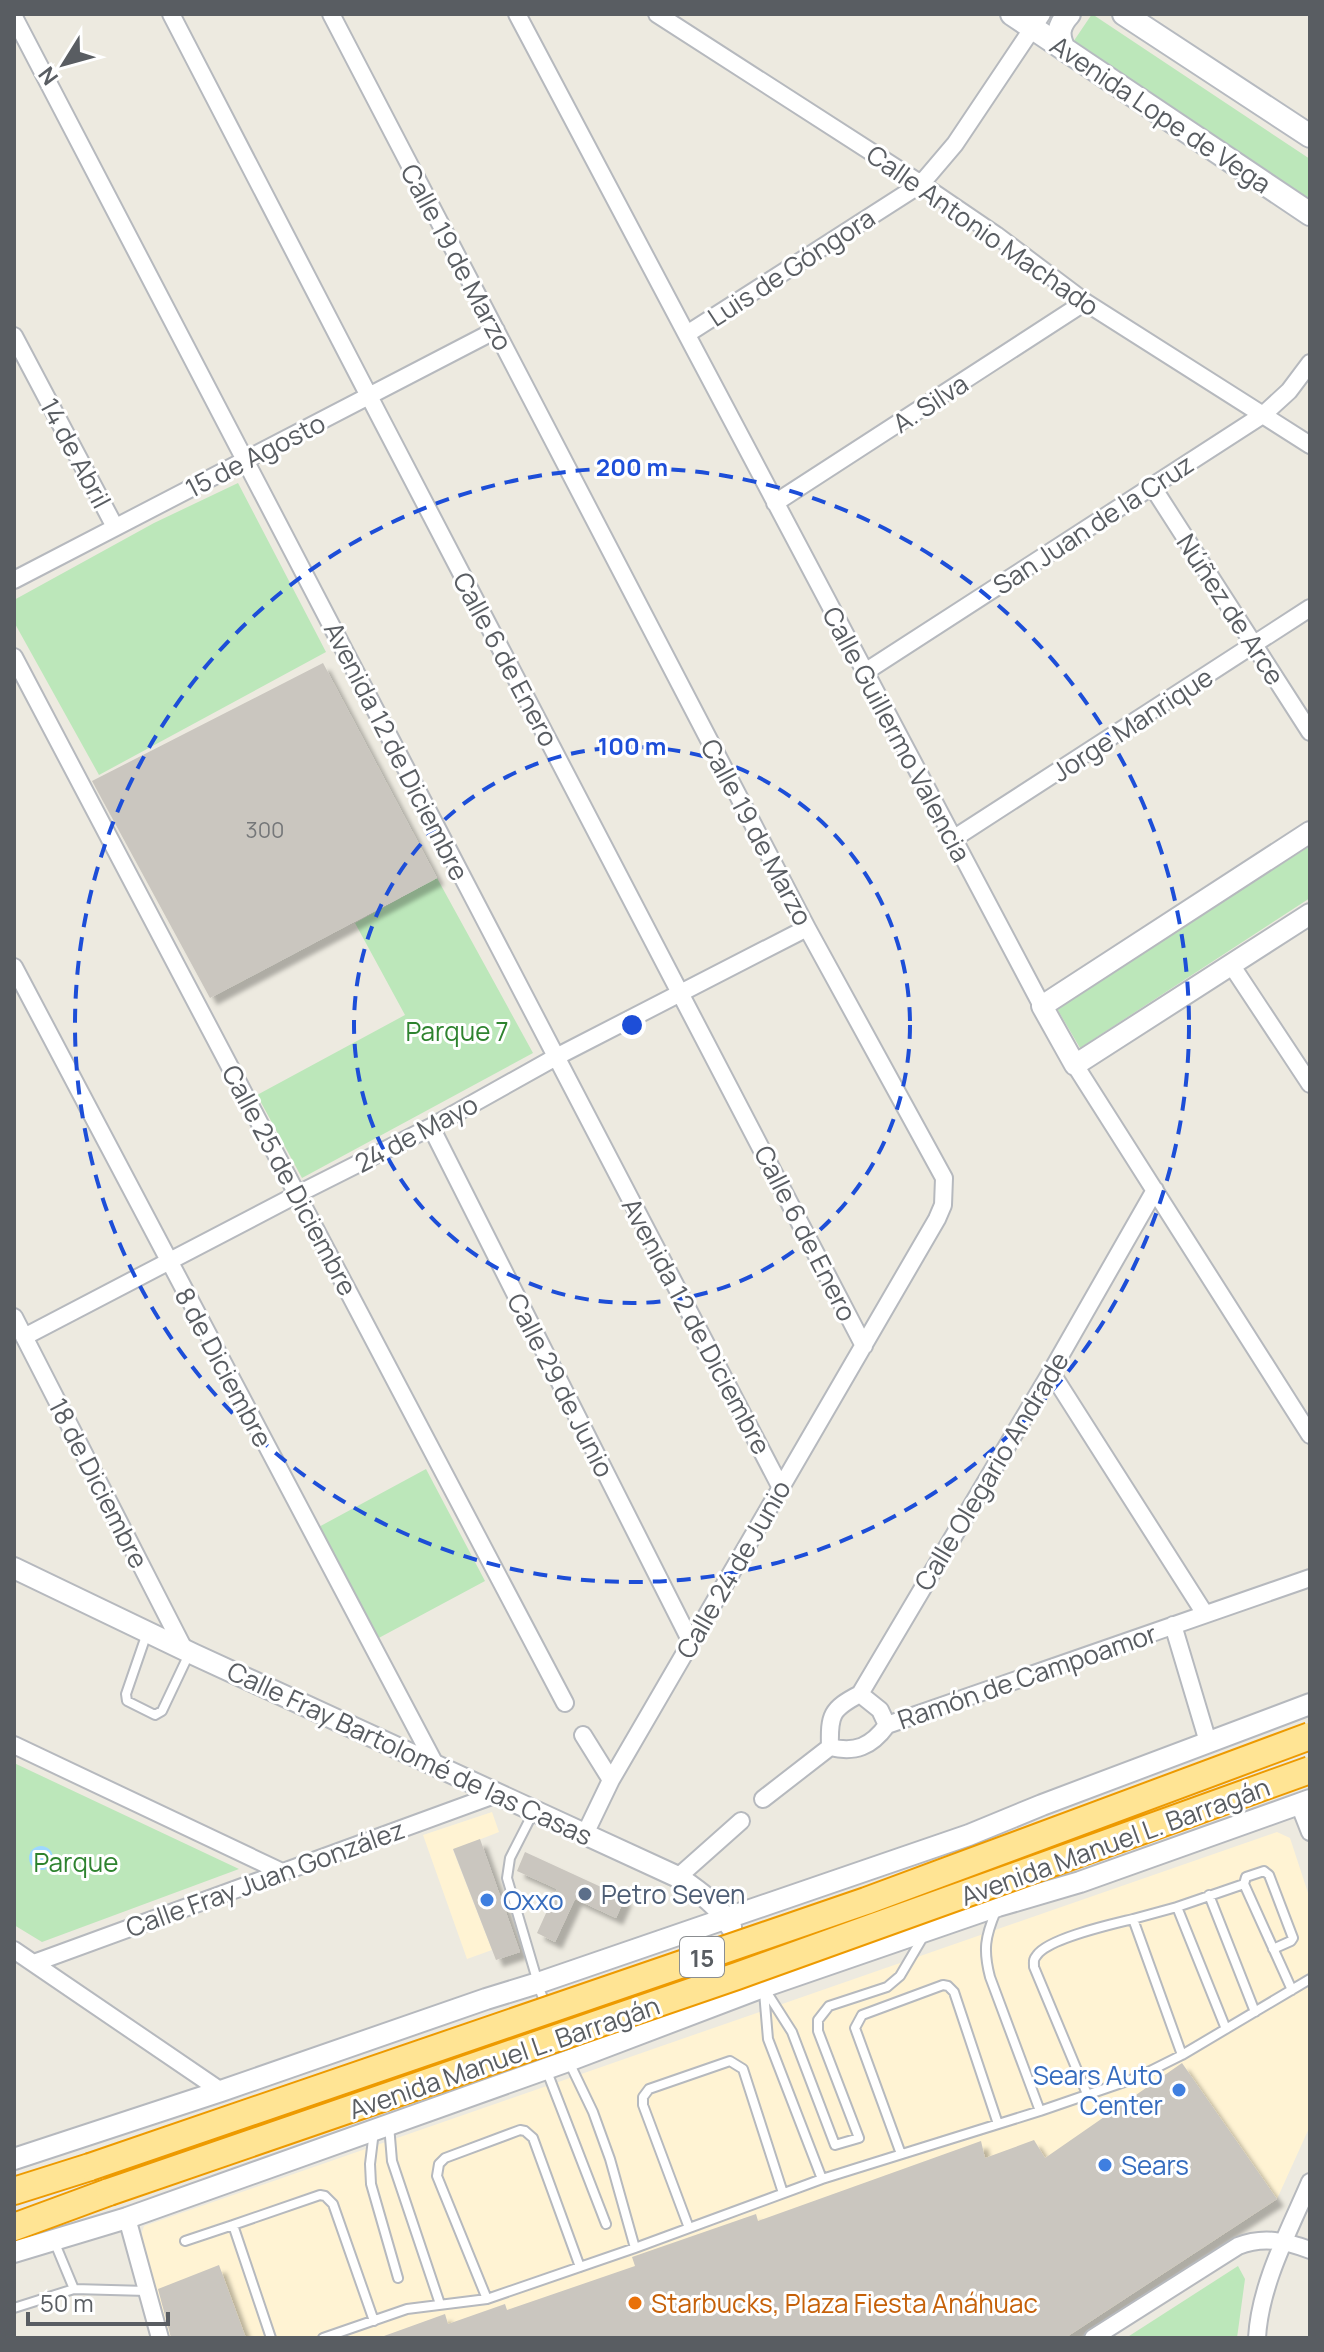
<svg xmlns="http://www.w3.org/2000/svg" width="1324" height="2352" font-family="Manrope,sans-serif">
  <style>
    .commercial { fill: #fff3d3 }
    .green { fill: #bce7ba }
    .water { fill: #9ed8ff }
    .building { fill: #cac6bf; filter: url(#shadow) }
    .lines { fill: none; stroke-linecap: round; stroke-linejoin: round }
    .service-casing { stroke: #b6b9be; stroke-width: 12 }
    .minor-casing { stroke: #b6b9be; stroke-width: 20 }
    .tertiary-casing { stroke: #b6b9be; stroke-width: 24 }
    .secondary-casing { stroke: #b6bac0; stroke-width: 26 }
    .trunk-casing { stroke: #ed9a00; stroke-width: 30 }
    .service { stroke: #fff; stroke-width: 8 }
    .minor { stroke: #fff; stroke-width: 16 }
    .tertiary { stroke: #fff; stroke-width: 20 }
    .secondary { stroke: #fff; stroke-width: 22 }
    .trunk { stroke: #ffe494; stroke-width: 26 }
    .trunk-bridge-casing { stroke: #ed9a00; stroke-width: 30; stroke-linecap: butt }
    .trunk-bridge { stroke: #ffe494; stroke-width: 26 }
    .ring { fill: none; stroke: #1d4ed8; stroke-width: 4; stroke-dasharray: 14 10 }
    .service-dot { fill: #5c6f8a; stroke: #fff; stroke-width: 3 }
    .shop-dot { fill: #3f7fe0; stroke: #fff; stroke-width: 3 }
    .food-dot { fill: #e8710a; stroke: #fff; stroke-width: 3 }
    .labels { text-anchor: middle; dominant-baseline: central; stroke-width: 6; stroke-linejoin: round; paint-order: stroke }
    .number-label { font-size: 22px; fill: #757779 }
    .shield { fill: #fff; stroke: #8b8e91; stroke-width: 2 }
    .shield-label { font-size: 24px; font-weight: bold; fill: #595d62 }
    .street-label { font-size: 26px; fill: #595d62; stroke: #fff }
    .park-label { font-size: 26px; fill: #2e832f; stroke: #fff }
    .service-label { font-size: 26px; fill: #4e5e75; stroke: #fff; text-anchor: start }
    .shop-label { font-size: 26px; fill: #366cbe; stroke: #fff; text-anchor: start }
    .food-label { font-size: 26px; fill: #c56008; stroke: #fff; text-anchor: start }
    .centre { fill: #1d4ed8; stroke: #fff; stroke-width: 4 }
    .ring-label { font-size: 24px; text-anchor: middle; font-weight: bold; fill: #1d4ed8; stroke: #fff; stroke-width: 6; stroke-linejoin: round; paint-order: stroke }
  </style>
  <defs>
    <filter id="shadow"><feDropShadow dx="7" dy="7" stdDeviation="2" flood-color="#0004"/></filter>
  </defs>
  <rect width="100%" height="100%" fill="#edeae0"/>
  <path class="commercial" d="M492 1812 499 1832 453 1850 492 1950 467 1959 423 1835Z
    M1277 1832 1290 1838 1310 1899V2126L1277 2199 1065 2338H167L137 2247 144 2226Z"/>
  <path class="green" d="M1092 14 1310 159V206L1069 48Z
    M238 483 326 652 99 775 14 622V600L154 523Z
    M1310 846V898L1080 1048 1056 1007Z
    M437 878 533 1053 302 1178 257 1095 405 1015 355 923Z
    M426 1469 485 1581 375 1640 315 1529Z
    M14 1763 239 1869 42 1942 14 1925Z
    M1238 2266 1245 2279 1237 2338H1126Z"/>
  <path class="water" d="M29 1858a12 12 0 1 1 24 0a12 12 0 1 1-24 0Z"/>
  <path class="building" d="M323 663 437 878 210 998 92 781Z
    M480 1839 520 1952 496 1960 453 1849Z
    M525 1852 625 1898 616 1918 575 1899 555 1942 537 1933 557 1889 517 1871Z
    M1182 2063 1277 2199 1065 2338H384V2336L445 2314 448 2324 505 2304 507 2310 635 2266 632 2257 756 2214 758 2221 981 2141 985 2158 1034 2140 1045 2158Z
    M219 2265 246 2338H171L158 2289Z"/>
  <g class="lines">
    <defs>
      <path id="service" d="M147 1633 126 1694 127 1701 155 1715 162 1711 189 1654
        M533 1813 510 1858 507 1878 541 1993 557 2033
        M1209 1895 1255 2012
        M996 1911C985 1937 983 1950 990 1977L1040 2111
        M1133 1919 1177 1907
        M1273 1949 1291 1941 1293 1938 1269 1875 1264 1871 1246 1877 1244 1884 1292 1990
        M764 1988 792 2032 835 2145 859 2138 818 2031V2020L829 2006 887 1987 900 1976 923 1937
        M764 1992 768 2039 822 2179
        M1226 2029 1177 1907 1244 1884
        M568 2060 593 2112 610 2159 635 2248
        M546 2069 606 2224
        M1087 2094 1034 1967C1034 1961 1033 1960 1037 1955 1049 1938 1113 1924 1133 1919L1182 2055
        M389 2125 392 2161 440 2304
        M374 2131 370 2164 371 2184 398 2278
        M901 2154 855 2028 862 2015 943 1985 948 1986 954 1992 998 2124
        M689 2228 643 2105V2097L649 2089 730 2061 743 2069 783 2193
        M185 2241 233 2225
        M74 2289 147 2291
        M487 2299 437 2176 439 2164 445 2158 520 2130 525 2131 533 2138 580 2267
        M14 2308 74 2289 54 2241
        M271 2338 233 2225 320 2195 325 2196 333 2204 374 2321
        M323 2338 407 2309 487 2299 635 2248 822 2179 1040 2111 1136 2078 1182 2055 1310 1979"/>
      <path id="minor" d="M171 14C400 459 634 901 864 1346
        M331 14 807 928 944 1178 943 1205 937 1219 611 1780 585 1834
        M517 14 1042 1006
        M657 14 921 184 996 235 1085 302 1310 445
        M14 17 780 1486
        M687 334 921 184 955 144 1042 14
        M14 336 115 527
        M1152 486 1310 732
        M775 503 1085 302
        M14 580 496 330
        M14 657 565 1703
        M865 672 1264 414 1289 391 1310 363
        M953 839 1310 608
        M1232 966 1310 1084
        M14 967 436 1766
        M1075 1065 1310 1435
        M431 1127 691 1642
        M14 1317 184 1649
        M24 1337 298 1194 431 1127 556 1057 807 928
        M1051 1372 1205 1614
        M1173 1625 1208 1742
        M860 1694 880 1710 887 1725
        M583 1735 611 1780
        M14 1745 282 1872
        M830 1747C829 1715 831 1709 860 1694L1051 1372 1155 1190
        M763 1799 830 1747C855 1753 871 1747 887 1725L1310 1578
        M1299 1804 1310 1832
        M678 1877 741 1821
        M14 1950 221 2091
        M34 1963 497 1794
        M127 2218 160 2338
        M1093 2338 1238 2246C1263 2236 1286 2241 1310 2250
        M1257 2338C1260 2284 1289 2231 1310 2182"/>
      <path id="tertiary" d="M1310 832 1042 1006 1075 1065 1310 914
        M14 1568 193 1654 678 1877C698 1891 720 1906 731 1927
        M14 2159 221 2091 486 1999 538 1983 969 1835 1042 1805 1310 1704
        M14 2252 127 2218 568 2061 763 1987 998 1906 1080 1882 1310 1800"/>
      <path id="secondary" d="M1012 14 1310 214
        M1124 14 1310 136
        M1064 49C1057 35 1058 26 1069 14"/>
      <path id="trunk" d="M14 2191 90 2167
        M14 2227 109 2192"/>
    </defs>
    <use href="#service" class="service-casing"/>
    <use href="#minor" class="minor-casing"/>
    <use href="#tertiary" class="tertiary-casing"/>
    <use href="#secondary" class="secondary-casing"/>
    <use href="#trunk" class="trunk-casing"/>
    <use href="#service" class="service"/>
    <use href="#minor" class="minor"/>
    <use href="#tertiary" class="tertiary"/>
    <use href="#secondary" class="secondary"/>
    <use href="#trunk" class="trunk"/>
    <defs>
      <path id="trunk-bridge" d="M90 2167 866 1901 1310 1736
        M109 2192 737 1976 1310 1770"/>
    </defs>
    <use href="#trunk-bridge" class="trunk-bridge-casing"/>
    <use href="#trunk-bridge" class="trunk-bridge"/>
  </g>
  <g class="ring">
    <circle cx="632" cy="1025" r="278"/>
    <circle cx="632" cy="1025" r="557"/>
  </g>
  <circle class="service-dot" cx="585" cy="1894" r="8"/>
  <g class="shop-dot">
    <circle cx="487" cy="1900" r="8"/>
    <circle cx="1179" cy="2090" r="8"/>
    <circle cx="1105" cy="2165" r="8"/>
  </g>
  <circle class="food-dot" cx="635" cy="2303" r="8"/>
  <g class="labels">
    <g class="number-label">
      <text x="265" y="830">300</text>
    </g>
    <rect class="shield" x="680" y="1937" width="44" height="40" rx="6"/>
    <g class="shield-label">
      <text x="702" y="1957">15</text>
    </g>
    <g class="street-label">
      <text transform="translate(1161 114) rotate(34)">Avenida Lope de Vega</text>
      <text transform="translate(983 230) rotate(35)">Calle Antonio Machado</text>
      <text transform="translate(457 257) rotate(62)">Calle 19 de Marzo</text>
      <text transform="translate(791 267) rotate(-33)">Luis de Góngora</text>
      <text transform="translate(930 403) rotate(-33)">A. Silva</text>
      <text transform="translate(76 453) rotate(62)">14 de Abril</text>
      <text transform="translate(255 455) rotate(-27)">15 de Agosto</text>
      <text transform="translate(1093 524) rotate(-33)">San Juan de la Cruz</text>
      <text transform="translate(1231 609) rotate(57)">Núñez de Arce</text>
      <text transform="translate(506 659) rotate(62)">Calle 6 de Enero</text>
      <text transform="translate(1132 724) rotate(-33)">Jorge Manrique</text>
      <text transform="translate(897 734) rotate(62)">Calle Guillermo Valencia</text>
      <text transform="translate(397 751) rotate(63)">Avenida 12 de Diciembre</text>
      <text transform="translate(757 832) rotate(62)">Calle 19 de Marzo</text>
      <text transform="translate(416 1133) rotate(-28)">24 de Mayo</text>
      <text transform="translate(290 1180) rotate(62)">Calle 25 de Diciembre</text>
      <text transform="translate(806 1233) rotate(63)">Calle 6 de Enero</text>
      <text transform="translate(697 1326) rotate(62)">Avenida 12 de Diciembre</text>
      <text transform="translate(224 1367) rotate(62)">8 de Diciembre</text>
      <text transform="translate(561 1385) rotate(63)">Calle 29 de Junio</text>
      <text transform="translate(991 1471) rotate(-59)">Calle Olegario Andrade</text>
      <text transform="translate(99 1483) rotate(63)">18 de Diciembre</text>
      <text transform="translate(733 1569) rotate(-60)">Calle 24 de Junio</text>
      <text transform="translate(1027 1676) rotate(-19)">Ramón de Campoamor</text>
      <text transform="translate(410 1753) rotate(25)">Calle Fray Bartolomé de las Casas</text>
      <text transform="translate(1115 1841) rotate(-20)">Avenida Manuel L. Barragán</text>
      <text transform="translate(265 1878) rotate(-20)">Calle Fray Juan González</text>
      <text transform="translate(504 2057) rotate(-19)">Avenida Manuel L. Barragán</text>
    </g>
    <g class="park-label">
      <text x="457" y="1031">Parque 7</text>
      <text x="76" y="1862">Parque</text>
    </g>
    <g class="service-label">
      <text x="601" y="1894">Petro Seven</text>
    </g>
    <g class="shop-label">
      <text x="503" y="1900">Oxxo</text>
      <text x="1163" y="2075" text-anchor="end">Sears Auto<tspan x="1163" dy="30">Center</tspan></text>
      <text x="1121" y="2165">Sears</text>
    </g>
    <g class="food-label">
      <text x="651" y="2303">Starbucks, Plaza Fiesta Anáhuac</text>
    </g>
  </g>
  <circle cx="632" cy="1025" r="12" class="centre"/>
  <g class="ring-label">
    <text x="632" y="476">200 m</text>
    <text x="632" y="755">100 m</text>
  </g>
  <rect width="1324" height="2352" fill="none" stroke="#595d62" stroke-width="32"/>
  <g transform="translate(64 64) rotate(233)" stroke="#ffffff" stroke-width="6" paint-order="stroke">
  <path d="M0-6L14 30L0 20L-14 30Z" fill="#595d62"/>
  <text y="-12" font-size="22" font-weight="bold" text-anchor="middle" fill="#595d62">N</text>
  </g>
  <path d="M28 2312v12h140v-12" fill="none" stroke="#595d62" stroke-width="4"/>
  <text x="40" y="2312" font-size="24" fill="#595d62" stroke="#ffffff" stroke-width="6" paint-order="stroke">50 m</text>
</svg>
